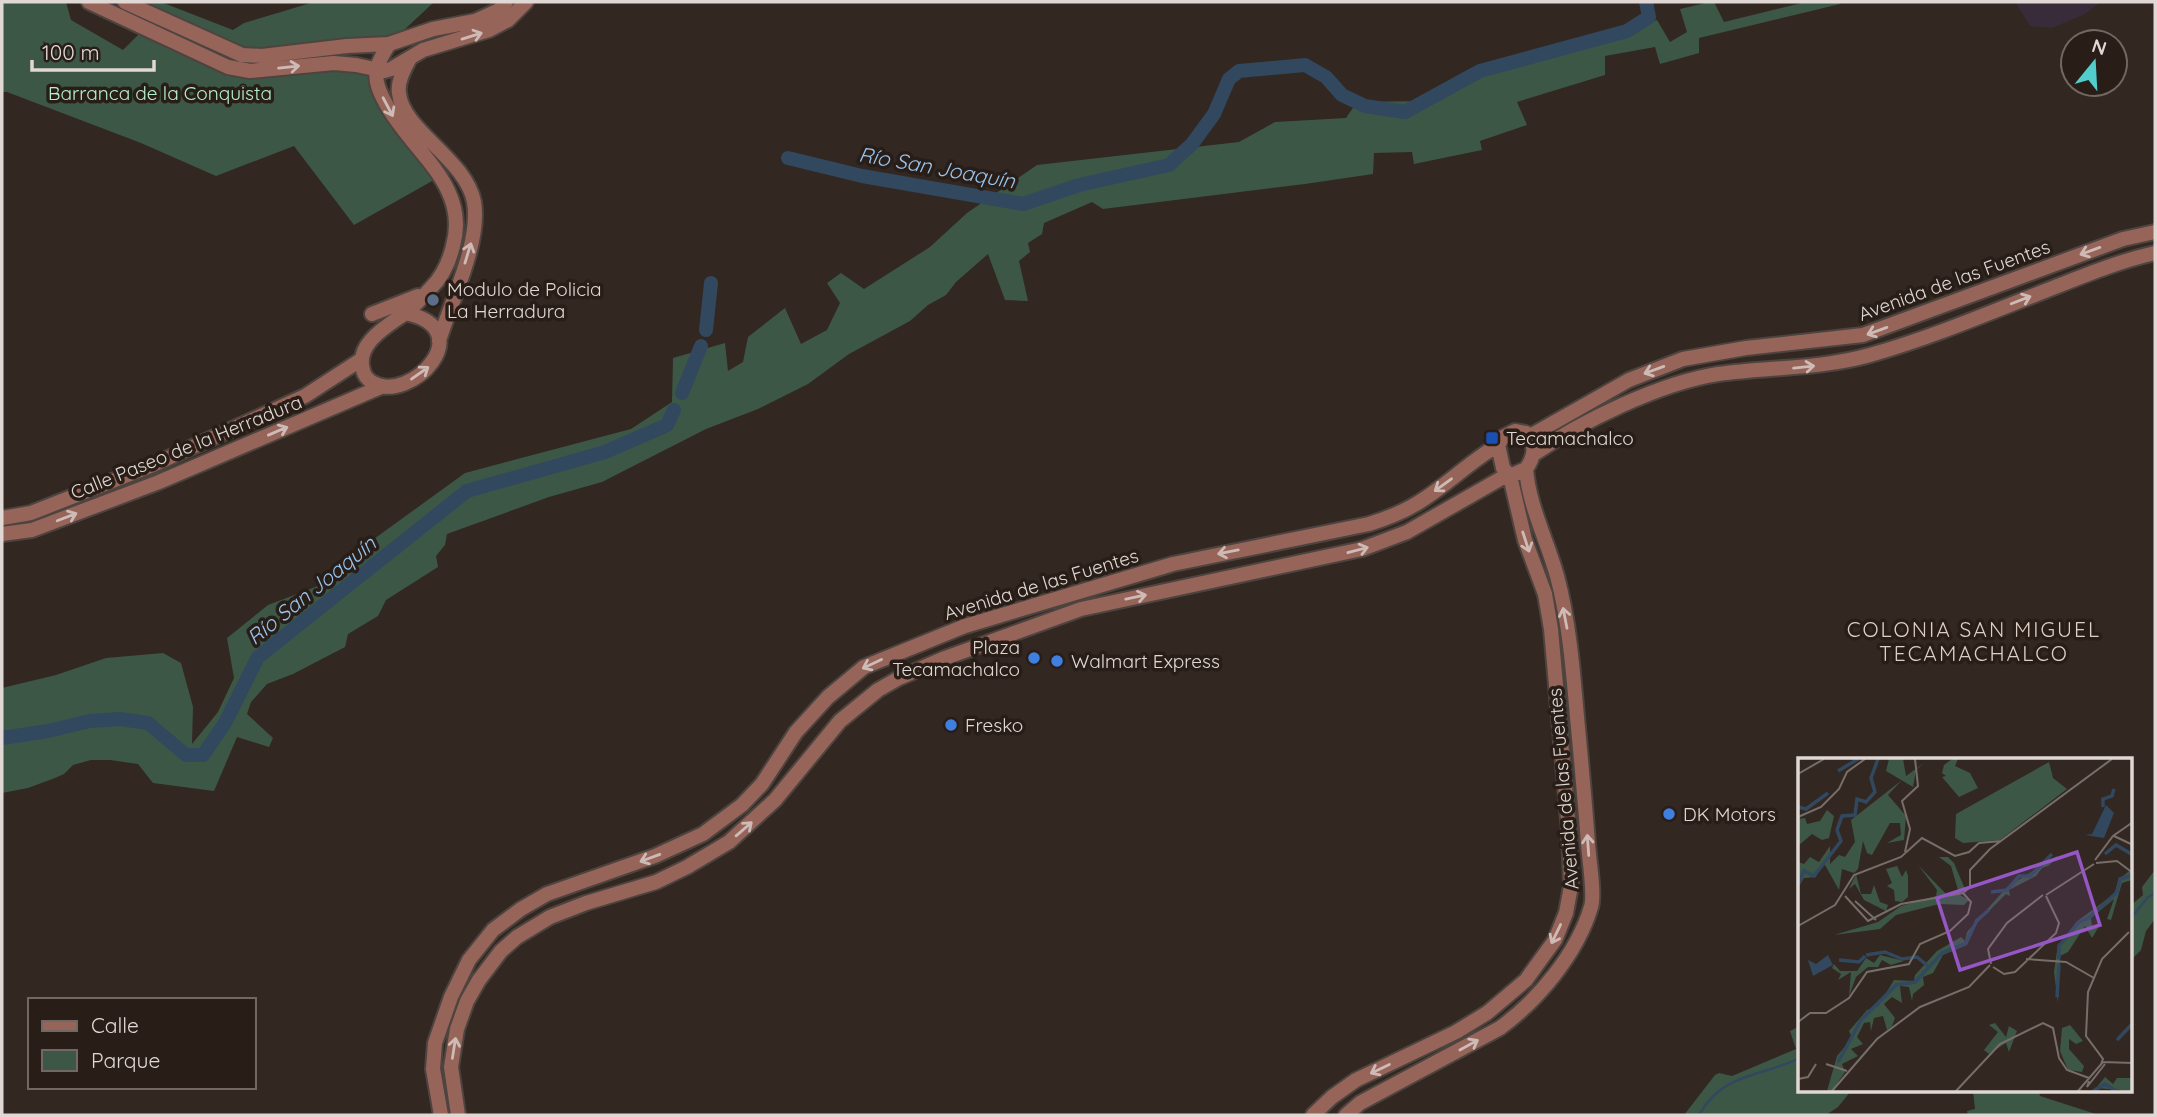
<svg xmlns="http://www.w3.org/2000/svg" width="2157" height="1117" font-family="Quicksand,sans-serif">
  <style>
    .education { fill: #382c3b }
    .green { fill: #3d5747 }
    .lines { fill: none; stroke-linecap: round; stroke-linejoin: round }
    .stream { stroke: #31485e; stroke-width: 2.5 }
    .river { stroke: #31485e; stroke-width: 14 }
    .secondary-casing { stroke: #4d443f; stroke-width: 18 }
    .secondary { stroke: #97645a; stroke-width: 14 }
    .oneway { stroke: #cebbb6 }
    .service-dot { fill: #5c6f8a; stroke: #281e17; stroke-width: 2.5 }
    .transit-dot { fill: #1a4fb4; stroke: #281e17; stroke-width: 2.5 }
    .shop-dot { fill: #3f7fe0; stroke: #281e17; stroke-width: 2.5 }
    .labels { text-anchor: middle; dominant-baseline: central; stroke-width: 7; stroke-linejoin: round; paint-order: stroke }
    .park-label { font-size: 19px; fill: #b5f0cc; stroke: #281e17 }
    .street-label { font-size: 19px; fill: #e0d8d4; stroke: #281e17 }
    .poi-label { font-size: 19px; fill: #e0d8d4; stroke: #281e17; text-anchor: start }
    .water-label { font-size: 21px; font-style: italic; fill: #98c3ef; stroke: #281e17 }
    .neighbourhood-label { font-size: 21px; letter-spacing: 2px; fill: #ddcec6; stroke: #281e17 }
    .inset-river { fill: none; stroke: #31485e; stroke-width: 3.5 }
    .inset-road { fill: none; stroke: #786e69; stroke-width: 2 }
    .view { fill: #9457c4; fill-opacity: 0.15; stroke: #9457c4; stroke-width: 3.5 }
    .inset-edge { fill: none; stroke: #e0d8d4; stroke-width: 3.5 }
  </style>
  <rect width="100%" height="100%" fill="#322721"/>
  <path class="education" d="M2015 2H2101L2085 14 2052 28 2030 26Z"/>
  <path class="green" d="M2 2H66L71 20 123 50 146 27 226 66 334 63 376 70 375 82 441 176 354 225 294 146 216 176 141 143 7 92H2Z
    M125 2H161L233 30 244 23 314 2 433 3 389 44 262 56Z
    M1710 2H1714L1724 22 1806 2H1841L1840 4 1699 38V53L1660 64 1655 47 1605 56V75L1517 102 1527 125 1480 141 1482 150 1414 164 1412 152 1374 153 1373 174 1305 184 1103 209 1092 202 1044 223 1042 234 1028 243 1030 252 1019 261 1028 301 1005 300 988 254 956 282 946 295 928 305 910 321 849 354 808 384 758 409 706 429 602 482 549 497 447 534 445 545 436 556 438 567 386 600 378 616 348 634 345 647 293 674 267 684 251 702 247 714 273 738 269 747 237 737 214 791 153 783 138 764 110 760H91L73 765 64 774 55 778 28 788 2 793V688L56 675 106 658 163 653 181 663 193 707 192 744 218 712 234 678 227 638 268 605 318 586 367 544 465 473 631 429 672 402 673 358 725 343 728 371 743 362 748 337 785 308 801 344 827 330 840 303 827 283 841 273 864 289 930 247 967 213 1037 165 1239 142 1275 122 1346 118 1357 102 1423 101 1480 69 1602 40 1657 20 1670 42 1687 32 1680 9Z
    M2155 870V919L2146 931 2141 950 2131 960V905L2143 895 2142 887Z
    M1800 1026V1091H1851L1838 1107 1826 1115H1684L1715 1075 1719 1073 1732 1076 1796 1049 1790 1031Z
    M1973 1091H2039L2040 1096 2099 1115H1968L1967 1111 1975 1109Z"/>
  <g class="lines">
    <path class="stream" d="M2131 918 2148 897 2155 893
      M1699 1115C1723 1072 1761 1077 1800 1058"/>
    <path class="river" d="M788 158 862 176 1023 204 1079 185 1169 165 1192 144 1214 114 1229 79 1239 71 1305 65 1326 77 1342 95 1365 106 1405 112 1480 71 1627 31 1649 17 1646 2
      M706 330 711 283
      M682 393 701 346
      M2 738 48 731 90 721 120 719 148 723 186 755H203L225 723 258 657 467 491 605 452 667 425 674 410"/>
    <defs>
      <path id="secondary" d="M89 2 228 67 250 71 334 63 356 65 384 71 391 69 423 50 489 30 508 20 526 2
        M125 2 242 55 262 56 347 46 389 44 433 29 475 21 499 10 506 2
        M389 44C384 52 379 60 377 68 374 81 380 93 386 104 412 152 470 185 453 246 449 263 443 276 431 288 423 297 413 307 404 314 387 326 355 344 363 370 364 375 368 380 373 383 411 404 482 329 405 313
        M410 58C405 68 397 81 399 93 402 130 466 159 474 202 481 242 451 301 439 341
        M372 314 418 296
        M1515 431 1526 433C1537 445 1535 456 1526 469L1510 476 1503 468 1498 445 1503 437Z
        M1530 436 1629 380 1683 359 1746 348 1863 335 2123 239 2155 232
        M1534 454C1582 421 1660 383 1718 374 1769 367 1820 369 1870 355 1933 337 1994 311 2055 287 2088 274 2120 261 2155 253
        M2 518 31 513 153 465 305 396 362 359
        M2 534 32 530 159 482 383 386
        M441 1115 433 1069 435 1043 451 997 469 960 493 930 521 909 547 894 655 856 703 834 742 805 762 784 796 732 828 697 864 667 965 626 1173 564 1369 524C1385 519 1401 513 1416 504 1445 487 1469 462 1498 445
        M458 1115 451 1067 457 1029 467 1001 479 980 501 951 517 937 550 917 586 903 656 882 687 867 729 842 775 800 840 721 878 690 899 678 945 658 1081 609 1362 549 1407 532 1507 475
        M1313 1115 1332 1097 1356 1080 1456 1032 1487 1013 1526 980 1555 940 1566 913 1571 886 1569 831 1551 629 1545 594 1525 540 1510 476
        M1346 1115 1360 1103 1500 1028C1538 1000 1577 954 1591 907 1595 895 1589 859 1588 844 1585 802 1581 759 1577 717 1573 670 1569 621 1557 576 1547 540 1529 506 1526 469"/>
    </defs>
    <use href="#secondary" class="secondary-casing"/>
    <use href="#secondary" class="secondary"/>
  </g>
  <defs><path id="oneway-shaft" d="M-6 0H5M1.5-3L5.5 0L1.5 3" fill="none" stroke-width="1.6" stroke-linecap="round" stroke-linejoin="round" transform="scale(1.75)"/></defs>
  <g class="oneway">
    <use href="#oneway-shaft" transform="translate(472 36) rotate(-17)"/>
    <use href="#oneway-shaft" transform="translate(289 67) rotate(-6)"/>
    <use href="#oneway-shaft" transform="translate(388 107) rotate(62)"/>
    <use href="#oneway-shaft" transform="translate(2090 251) rotate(160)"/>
    <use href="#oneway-shaft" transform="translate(468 253) rotate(-73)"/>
    <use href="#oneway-shaft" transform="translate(2021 300) rotate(-21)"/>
    <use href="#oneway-shaft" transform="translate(1877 331) rotate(160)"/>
    <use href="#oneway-shaft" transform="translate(1804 367) rotate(-6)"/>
    <use href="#oneway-shaft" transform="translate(1654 370) rotate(160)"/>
    <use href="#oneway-shaft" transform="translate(420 373) rotate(-35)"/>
    <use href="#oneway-shaft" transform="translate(278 431) rotate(-23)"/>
    <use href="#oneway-shaft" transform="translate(1443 485) rotate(144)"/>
    <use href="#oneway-shaft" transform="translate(67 517) rotate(-21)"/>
    <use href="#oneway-shaft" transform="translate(1526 542) rotate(72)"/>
    <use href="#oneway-shaft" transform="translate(1358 550) rotate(-15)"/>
    <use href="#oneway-shaft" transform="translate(1228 552) rotate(169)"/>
    <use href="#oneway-shaft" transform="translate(1136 597) rotate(-12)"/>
    <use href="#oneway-shaft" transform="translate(1565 618) rotate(-101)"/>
    <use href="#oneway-shaft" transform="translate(872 664) rotate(155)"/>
    <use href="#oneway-shaft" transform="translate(744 829) rotate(-41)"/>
    <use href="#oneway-shaft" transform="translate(1588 845) rotate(-94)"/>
    <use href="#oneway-shaft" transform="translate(650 858) rotate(160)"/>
    <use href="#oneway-shaft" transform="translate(1556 934) rotate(116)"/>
    <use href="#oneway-shaft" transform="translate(1469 1045) rotate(-29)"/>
    <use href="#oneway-shaft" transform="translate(454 1048) rotate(-81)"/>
    <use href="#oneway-shaft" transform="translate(1380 1069) rotate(154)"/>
  </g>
  <circle class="service-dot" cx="433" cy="300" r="7"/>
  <rect class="transit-dot" x="1485" y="431" width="14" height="14" rx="3.5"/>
  <g class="shop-dot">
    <circle cx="1034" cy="658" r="7"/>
    <circle cx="1057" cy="661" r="7"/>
    <circle cx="951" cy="725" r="7"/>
    <circle cx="1669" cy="814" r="7"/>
  </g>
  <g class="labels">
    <g class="park-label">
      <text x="160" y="93">Barranca de la Conquista</text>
    </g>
    <g class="street-label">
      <text transform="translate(1954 280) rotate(-20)">Avenida de las Fuentes</text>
      <text transform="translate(186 447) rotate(-22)">Calle Paseo de la Herradura</text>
      <text transform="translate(1041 584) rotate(-17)">Avenida de las Fuentes</text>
      <text transform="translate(1563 789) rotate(-95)">Avenida de las Fuentes</text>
    </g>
    <g class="poi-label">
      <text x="447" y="289">Modulo de Policia<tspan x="447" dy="22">La Herradura</tspan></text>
      <text x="1506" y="438">Tecamachalco</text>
      <text x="1020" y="647" text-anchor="end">Plaza<tspan x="1020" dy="22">Tecamachalco</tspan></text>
      <text x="1071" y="661">Walmart Express</text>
      <text x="965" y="725">Fresko</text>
      <text x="1683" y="814">DK Motors</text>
    </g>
    <g class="water-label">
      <text transform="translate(937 167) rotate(10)">Río San Joaquín</text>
      <text transform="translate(311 590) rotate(-39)">Río San Joaquín</text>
    </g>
    <g class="neighbourhood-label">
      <text x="1974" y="629">COLONIA SAN MIGUEL<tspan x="1974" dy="24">TECAMACHALCO</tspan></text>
    </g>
  </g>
  <g transform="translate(1798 758)">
    <rect width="334" height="334" fill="#322721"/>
    <path d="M91 1H105L108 18 126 5 118 12 115 29 88 13ZM154 1H160L157 8 172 15 180 30 161 39 144 19 148 18 144 15 146 7ZM251 4 255 20 269 31 202 82 165 85 157 80 158 56ZM104 22 90 37 108 58 106 82 89 85 103 77 102 65H92L74 97 69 95 65 83 60 111 56 115 44 111 41 132 27 107 20 110 18 119 6 120 0 130V104L6 106 12 99 21 104 32 88V106L41 97 47 99 57 84 53 62ZM29 52 36 58 31 80 24 82 14 76 0 88V61L7 60 9 66 22 63ZM259 98 258 101 250 108 244 110 238 118 211 132 212 138 208 136 179 165 169 187 145 197 135 215 125 219 126 227 115 236 114 243 111 229 102 228 104 245 94 239 86 246 97 260 94 268 89 272 85 258 76 260 73 273 72 264 66 265 59 279 65 286 53 291 60 298 44 306 47 314 34 333H29L39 298 54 280 51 273 69 252 80 248 96 222 116 223 117 217 139 193 163 179 167 183 169 174 209 129ZM141 99H150L156 105 167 131 162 137 171 142 166 147 141 146 98 157 82 171 36 177 80 164 103 148 138 138 139 132 120 107 149 137 160 132 153 108ZM99 108 104 119 108 112 110 118V139L104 144 97 143 96 132 89 128 94 125 88 111ZM334 111V122L324 125 313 162 309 161 316 141 293 160 294 168 300 170 294 180 287 168 270 194 262 198 260 245 256 214 260 186 270 180 278 164 316 136 321 121ZM58 116 63 136H73L76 127 82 144 90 147 88 153 66 142 57 126 51 131ZM82 197 106 203 93 207 84 202 80 209H70L58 219 51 238 53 214 40 222 43 216 34 210 36 206 42 213H59L68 200 76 205ZM197 265 208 279 211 268 219 273 211 294 208 285 191 296 186 292 200 274 191 267ZM272 267 285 283 278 286 271 281V291L286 308 284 314 270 312 262 293 264 270ZM307 319 315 326 319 320H334V333L298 330Z" fill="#3d5747"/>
    <path d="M308 47 316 55 306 80 287 77 294 76ZM30 197 35 207 15 218 10 202 18 206Z" fill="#31485e"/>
    <path class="inset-river" d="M40 13 60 1M0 49 8 51 30 35M305 49V41L314 38 316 31M307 96 318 87 335 97M0 127 6 113 16 118 43 83 39 72 44 58 57 57 59 41 68 44 77 34 73 20 80 1M193 134 209 132 221 118H232L254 96M68 197 87 194 104 201 119 199 131 209M261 201V188L280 165 292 159 319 134 322 121 332 118M41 202 61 204 67 198M259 239 261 206M63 262 98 227 117 224 144 195 168 185 179 162 191 152M319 282 335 265M40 304 63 262M295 333 307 326 318 333"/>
    <path class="inset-road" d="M0 16 26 1M0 59 23 49 41 31 49 14 67 1M316 78 335 87M181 85 203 83M107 94 112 71 104 43 120 28 117 1M297 102 315 78 335 64M298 105 319 103 335 115M248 137 296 106M47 138 70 163 103 146 165 135 172 129V112L192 91 314 1M57 143 78 162M0 168 37 147 56 117 103 99 124 80 157 98 171 94 181 85M228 201 268 204 296 220M193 206 190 191 209 165 245 137M195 209 206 216 217 214 258 175 261 165 248 138M0 264 12 255H28L51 240 69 214 111 206 122 186 152 173 170 156 173 144 165 135M28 306 49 313M303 306 305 301 288 278 290 234 304 201 331 174M0 321 10 319 18 306M291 323 289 329 307 306M34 333 79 281 122 249 171 229 192 207M158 333 202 286 245 265 255 270 261 300 269 312 291 320M280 333 305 304 335 305"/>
    <path class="view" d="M279 94 302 167 162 212 139 140Z"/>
    <rect width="334" height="334" class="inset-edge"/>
  </g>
  <rect width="2157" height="1117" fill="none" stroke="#e0d8d4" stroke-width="7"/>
  <rect x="28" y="998" width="228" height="91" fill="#281e17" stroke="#726863" stroke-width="2"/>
  <rect x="42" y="1021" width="35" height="10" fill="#97645a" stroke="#726863" stroke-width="2"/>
  <text x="91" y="1033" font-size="21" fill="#e0d8d4">Calle</text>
  <rect x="42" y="1050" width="35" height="21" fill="#3d5747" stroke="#726863" stroke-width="2"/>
  <text x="91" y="1068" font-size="21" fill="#e0d8d4">Parque</text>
  <g transform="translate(2094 63) rotate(18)"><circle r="33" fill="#281e17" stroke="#726863" stroke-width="2"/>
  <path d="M0-5L12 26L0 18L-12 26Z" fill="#52cdcd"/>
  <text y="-10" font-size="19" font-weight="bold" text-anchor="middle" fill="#e0d8d4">N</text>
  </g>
  <path d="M32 60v10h122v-10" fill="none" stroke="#e0d8d4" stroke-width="3.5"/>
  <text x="42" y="60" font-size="21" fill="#e0d8d4" stroke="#281e17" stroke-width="5" paint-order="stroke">100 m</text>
</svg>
